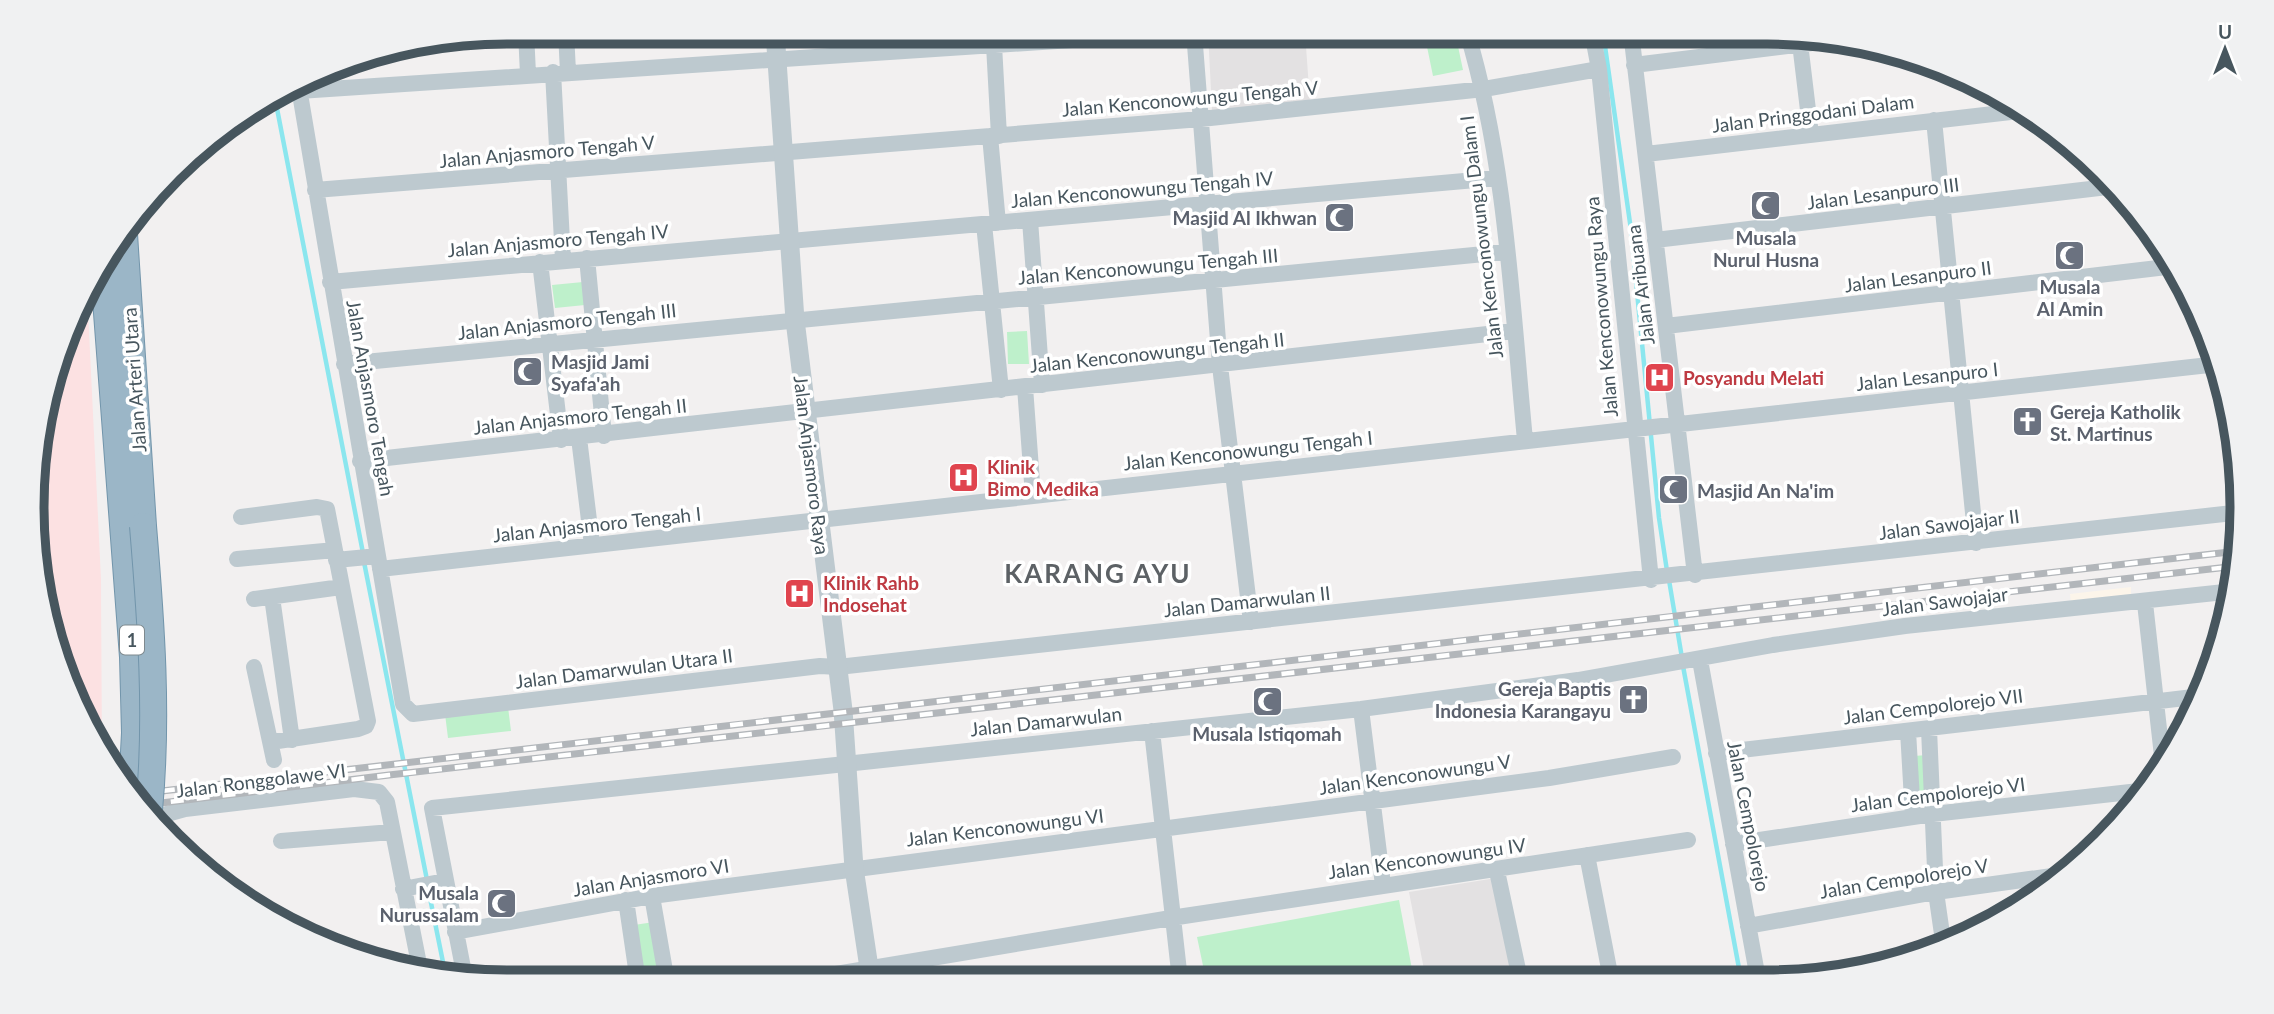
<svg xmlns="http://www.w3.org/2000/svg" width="2274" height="1014" font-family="Lato,sans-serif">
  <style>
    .commercial { fill: #fcf5ea }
    .education { fill: #e3e1e2 }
    .medical { fill: #fce1e2 }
    .green { fill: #bef0cb }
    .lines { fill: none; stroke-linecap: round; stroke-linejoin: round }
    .stream { stroke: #8be6ee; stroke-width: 4.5 }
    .trunk-casing { stroke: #7295ab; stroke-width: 28 }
    .minor { stroke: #bdc9cf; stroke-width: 16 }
    .tertiary { stroke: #bdc9cf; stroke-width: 19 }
    .trunk { stroke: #9bb6c7; stroke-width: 26 }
    .rail-casing { stroke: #b2b6ba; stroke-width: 7 }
    .rail { stroke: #fff; stroke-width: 4.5; stroke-dasharray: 13; stroke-linecap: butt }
    .trunk-bridge-casing { stroke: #7295ab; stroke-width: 28; stroke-linecap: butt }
    .trunk-bridge { stroke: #9bb6c7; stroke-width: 26 }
    .labels { text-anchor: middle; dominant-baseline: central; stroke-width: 7; stroke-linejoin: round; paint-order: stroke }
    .shield { fill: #fff; stroke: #7e898e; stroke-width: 2 }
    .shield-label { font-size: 18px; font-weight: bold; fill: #47565e }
    .street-label { font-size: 19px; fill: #47565e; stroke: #fff }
    .worship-label { font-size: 19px; font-weight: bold; fill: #5b616d; stroke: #fff; text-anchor: end }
    .health-label { font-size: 19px; font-weight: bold; fill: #be3a42; stroke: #fff; text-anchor: start }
    .district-label { font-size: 26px; font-weight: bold; letter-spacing: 2px; fill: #5c6165; stroke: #fff }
    .rim { fill: none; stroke: #47565e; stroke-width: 9 }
  </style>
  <rect width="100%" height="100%" fill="#f2f0f0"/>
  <path class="commercial" d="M2131 587V597L2071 604 2070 594Z"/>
  <path class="education" d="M1208 32H1305L1310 103 1212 110Z
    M1496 878 1517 979 1426 980 1409 892Z"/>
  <path class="medical" d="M87 290 101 579 102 753 95 744 57 660 36 569 41 415Z"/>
  <path class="green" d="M1424 32H1455L1463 70 1433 76Z
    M583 282 585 305 555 308 552 285Z
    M1027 331 1029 364H1008L1007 332Z
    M508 707 511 731 448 738 445 714Z
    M1927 755 1931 802 1917 804 1914 756Z
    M1399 900 1414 980H1206L1197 937Z
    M654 922 664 982H643L634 925Z"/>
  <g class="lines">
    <path class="stream" d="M1603 32 1631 230 1659 518 1667 571
      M274 93 363 553
      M364 562 427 880
      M1669 580 1682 658
      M1683 666 1741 979
      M428 888 446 977"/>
    <defs>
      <path id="trunk" d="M124 234 143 526
        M103 260 133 657 135 733 132 790"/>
    </defs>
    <use href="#trunk" class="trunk-casing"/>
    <path class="minor" d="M526 32 528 74
      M566 32 568 72
      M1194 32 1220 366 1251 622
      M1467 32C1506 161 1512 306 1525 440
      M1592 32 1599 69 1651 580
      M1631 32 1695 575
      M1799 35 1811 135
      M994 45 999 136
      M1634 65 1845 39
      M553 72 563 260
      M298 82 403 704 413 714 820 666 838 667 2242 512
      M299 91 1192 32
      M1934 120 1976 543
      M990 136 998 223
      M1646 154 2028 110
      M315 190 1201 119 1484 89 1599 69
      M1030 220 1042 385
      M984 224 1001 390
      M1655 240 2116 186
      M587 258 604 436
      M540 262 561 440
      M330 282 1498 178
      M1666 326 2175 266
      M344 364 1505 252
      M1025 387 1033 496
      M579 438 592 545
      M360 461 1514 331
      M241 517 317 507 327 509 368 721 366 726 358 729 271 742
      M237 559 335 550
      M336 560 378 556
      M380 569 2218 364
      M272 597 292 740
      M254 599 341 587
      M2145 603 2163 765
      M1700 660 1758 979
      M254 667 274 760
      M1361 709 1383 885
      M1929 729 1936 892 1944 948
      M1152 731 1180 980
      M1908 731 1913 817
      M1716 753 2202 696
      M162 826 167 814 185 809 354 789 379 792 387 802 421 974
      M281 841 392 832
      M1733 844 1933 814 2148 790
      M1587 855 1611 979
      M1497 871 1520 979
      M403 889 445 881
      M652 896 667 982
      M626 900 638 982
      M1748 926 1936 892 2066 874
      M455 932 652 896 1549 778 1673 757
      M465 978 432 808 1361 709 1578 680 1773 645 1905 626 2234 591
      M788 982 1171 918 1688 840"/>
    <path class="tertiary" d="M775 32 795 320 843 710 854 868 871 981"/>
    <use href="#trunk" class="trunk"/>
    <defs>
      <path id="rail" d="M136 794 2238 551
        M145 805 389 775 2237 566"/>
    </defs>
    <use href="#rail" class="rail-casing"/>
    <use href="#rail" class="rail"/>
    <defs>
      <path id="trunk-bridge" d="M143 526C151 622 158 715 149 810"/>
    </defs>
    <use href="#trunk-bridge" class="trunk-bridge-casing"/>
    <use href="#trunk-bridge" class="trunk-bridge"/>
  </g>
  <defs>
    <symbol id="mosque-square" viewBox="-11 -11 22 22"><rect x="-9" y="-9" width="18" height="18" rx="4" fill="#6b7280" stroke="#fff"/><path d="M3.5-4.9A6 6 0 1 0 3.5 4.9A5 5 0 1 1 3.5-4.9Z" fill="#fff"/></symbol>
    <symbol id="hospital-square" viewBox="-11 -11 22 22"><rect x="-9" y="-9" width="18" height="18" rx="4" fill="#e0444e" stroke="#fff"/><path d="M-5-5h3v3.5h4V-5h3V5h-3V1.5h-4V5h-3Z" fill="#fff"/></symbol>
    <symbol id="church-square" viewBox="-11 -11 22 22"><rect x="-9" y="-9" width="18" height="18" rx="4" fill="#6b7280" stroke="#fff"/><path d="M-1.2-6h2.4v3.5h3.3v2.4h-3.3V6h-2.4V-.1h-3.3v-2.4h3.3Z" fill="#fff"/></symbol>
  </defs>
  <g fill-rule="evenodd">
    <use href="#mosque-square" x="1748" y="188" width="35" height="35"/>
    <use href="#mosque-square" x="1322" y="200" width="35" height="35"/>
    <use href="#mosque-square" x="2052" y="238" width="35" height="35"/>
    <use href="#mosque-square" x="510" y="354" width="35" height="35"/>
    <use href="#hospital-square" x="1642" y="360" width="35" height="35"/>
    <use href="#church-square" x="2010" y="404" width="35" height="35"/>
    <use href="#hospital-square" x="946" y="460" width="35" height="35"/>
    <use href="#mosque-square" x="1656" y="472" width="35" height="35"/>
    <use href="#hospital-square" x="782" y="576" width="35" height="35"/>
    <use href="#church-square" x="1616" y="682" width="35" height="35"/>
    <use href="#mosque-square" x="1250" y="684" width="35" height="35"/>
    <use href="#mosque-square" x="484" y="886" width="35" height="35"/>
  </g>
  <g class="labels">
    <rect class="shield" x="120" y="625.5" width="24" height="29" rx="5"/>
    <g class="shield-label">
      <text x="132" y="640">1</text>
    </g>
    <g class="street-label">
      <text transform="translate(1190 98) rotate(-5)">Jalan Kenconowungu Tengah V</text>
      <text transform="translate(1813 113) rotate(-7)">Jalan Pringgodani Dalam</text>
      <text transform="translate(547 151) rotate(-5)">Jalan Anjasmoro Tengah V</text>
      <text transform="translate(1142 189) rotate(-5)">Jalan Kenconowungu Tengah IV</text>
      <text transform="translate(1883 193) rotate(-7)">Jalan Lesanpuro III</text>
      <text transform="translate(1481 237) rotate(-97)">Jalan Kenconowungu Dalam I</text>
      <text transform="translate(558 240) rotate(-5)">Jalan Anjasmoro Tengah IV</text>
      <text transform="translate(1148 266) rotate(-5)">Jalan Kenconowungu Tengah III</text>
      <text transform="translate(1918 276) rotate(-7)">Jalan Lesanpuro II</text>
      <text transform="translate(1640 285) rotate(-97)">Jalan Aribuana</text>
      <text transform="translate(1601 307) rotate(-95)">Jalan Kenconowungu Raya</text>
      <text transform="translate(567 321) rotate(-6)">Jalan Anjasmoro Tengah III</text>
      <text transform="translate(1157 352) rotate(-6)">Jalan Kenconowungu Tengah II</text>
      <text transform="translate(1927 376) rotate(-6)">Jalan Lesanpuro I</text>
      <text transform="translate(134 380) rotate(-94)">Jalan Arteri Utara</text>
      <text transform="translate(371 398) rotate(80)">Jalan Anjasmoro Tengah</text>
      <text transform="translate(580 416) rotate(-6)">Jalan Anjasmoro Tengah II</text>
      <text transform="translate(1248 450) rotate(-6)">Jalan Kenconowungu Tengah I</text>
      <text transform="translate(812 465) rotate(83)">Jalan Anjasmoro Raya</text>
      <text transform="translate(597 524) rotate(-6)">Jalan Anjasmoro Tengah I</text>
      <text transform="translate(1949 524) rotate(-7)">Jalan Sawojajar II</text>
      <text transform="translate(1247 601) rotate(-6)">Jalan Damarwulan II</text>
      <text transform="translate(1945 601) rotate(-7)">Jalan Sawojajar</text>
      <text transform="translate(624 668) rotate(-7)">Jalan Damarwulan Utara II</text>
      <text transform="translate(1933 706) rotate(-7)">Jalan Cempolorejo VII</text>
      <text transform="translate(1046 721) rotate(-6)">Jalan Damarwulan</text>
      <text transform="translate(1415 774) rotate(-8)">Jalan Kenconowungu V</text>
      <text transform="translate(261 780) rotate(-7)">Jalan Ronggolawe VI</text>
      <text transform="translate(1938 794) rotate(-7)">Jalan Cempolorejo VI</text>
      <text transform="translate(1749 816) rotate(79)">Jalan Cempolorejo</text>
      <text transform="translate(1005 827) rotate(-7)">Jalan Kenconowungu VI</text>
      <text transform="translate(1427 858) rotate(-8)">Jalan Kenconowungu IV</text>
      <text transform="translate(651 877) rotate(-9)">Jalan Anjasmoro VI</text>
      <text transform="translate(1904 878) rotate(-9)">Jalan Cempolorejo V</text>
    </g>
    <g class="worship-label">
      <text x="1317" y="217">Masjid Al Ikhwan</text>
      <text x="1766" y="237" text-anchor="middle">Musala<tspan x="1766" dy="22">Nurul Husna</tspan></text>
      <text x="2070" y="286" text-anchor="middle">Musala<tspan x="2070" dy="22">Al Amin</tspan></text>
      <text x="551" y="361" text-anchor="start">Masjid Jami<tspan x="551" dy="22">Syafa'ah</tspan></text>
      <text x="2050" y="411" text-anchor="start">Gereja Katholik<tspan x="2050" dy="22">St. Martinus</tspan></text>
      <text x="1697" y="490" text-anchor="start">Masjid An Na'im</text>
      <text x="1611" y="688">Gereja Baptis<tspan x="1611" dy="22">Indonesia Karangayu</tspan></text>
      <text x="1267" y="733" text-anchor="middle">Musala Istiqomah</text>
      <text x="479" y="892">Musala<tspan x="479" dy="22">Nurussalam</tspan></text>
    </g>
    <g class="health-label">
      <text x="1683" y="377">Posyandu Melati</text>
      <text x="987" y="466">Klinik<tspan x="987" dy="22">Bimo Medika</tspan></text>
      <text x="823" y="582">Klinik Rahb<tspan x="823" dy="22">Indosehat</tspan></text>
    </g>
    <g class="district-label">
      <text x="1098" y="573">KARANG AYU</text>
    </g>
  </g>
  <path d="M0 0H2274V1014H0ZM507 44H1767A463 463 0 0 1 2230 507V507A463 463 0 0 1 1767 970H507A463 463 0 0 1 44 507V507A463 463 0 0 1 507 44Z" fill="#f0f1f2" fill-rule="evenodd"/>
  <path class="rim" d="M507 44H1767A463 463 0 0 1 2230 507V507A463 463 0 0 1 1767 970H507A463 463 0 0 1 44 507V507A463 463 0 0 1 507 44Z"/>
  <g transform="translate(2225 49)" stroke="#ffffff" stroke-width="5" paint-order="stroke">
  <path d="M0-5L12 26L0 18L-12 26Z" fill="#47565e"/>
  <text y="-10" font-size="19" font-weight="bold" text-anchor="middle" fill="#47565e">U</text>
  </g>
</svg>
